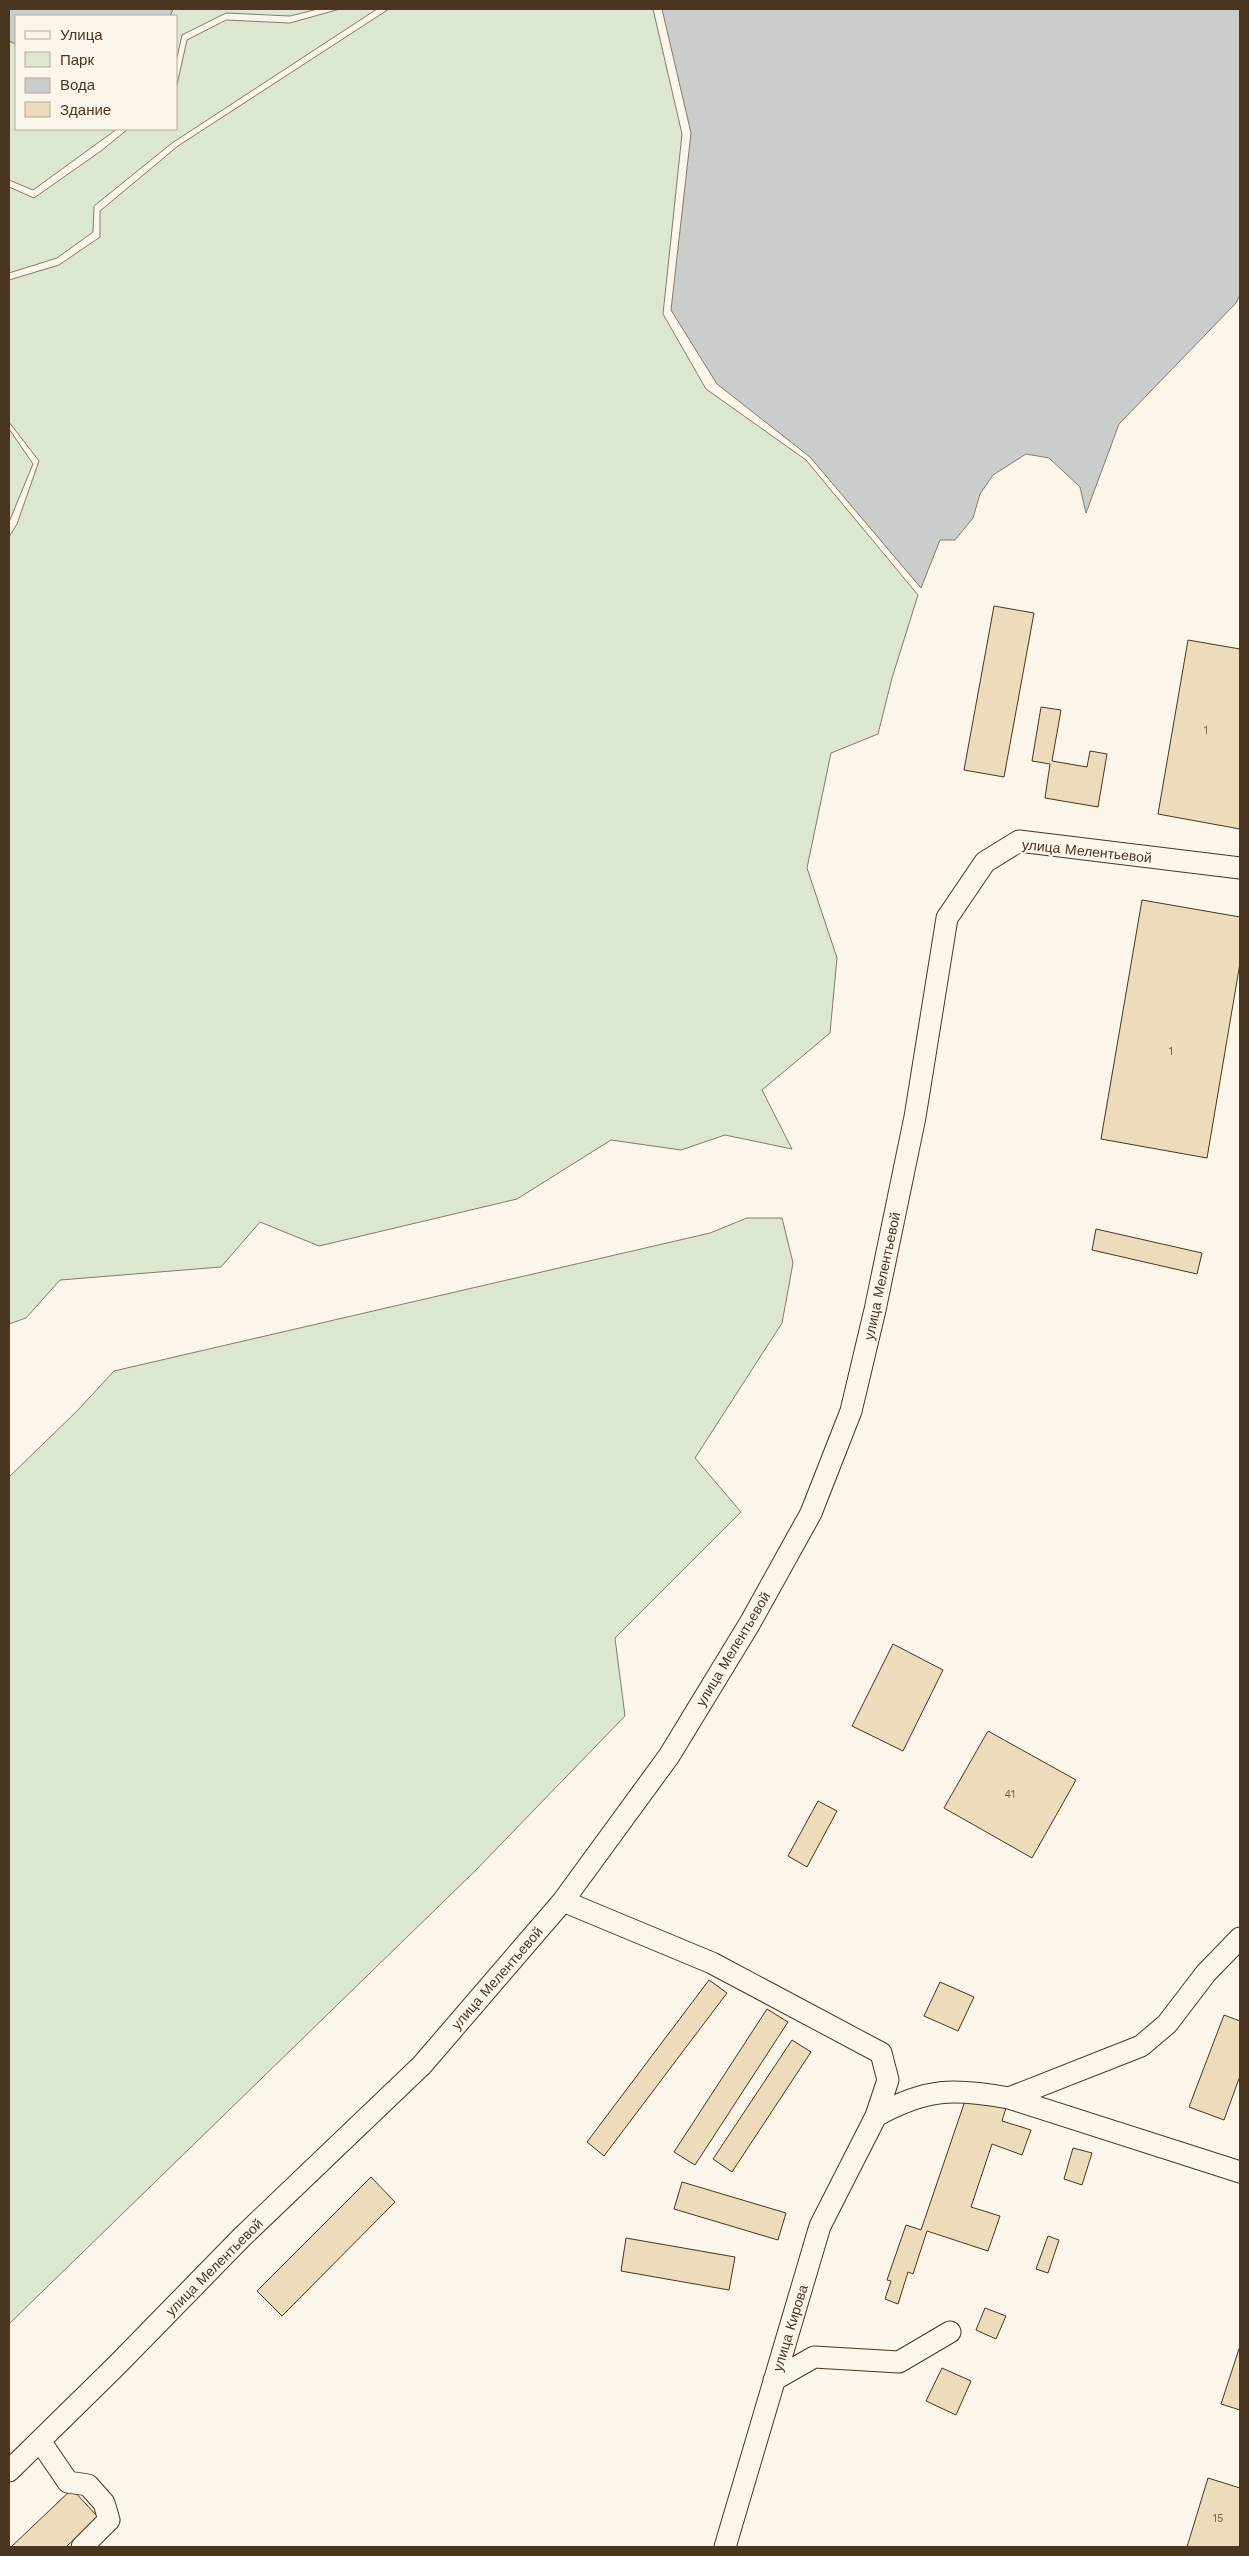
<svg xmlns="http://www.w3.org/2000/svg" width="1249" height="2556" font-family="'Work Sans',sans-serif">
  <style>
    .green { fill: #dce7d0; stroke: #887966 }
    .water { fill: #c9cecd; stroke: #887966 }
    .building { fill: #ecdcbc; stroke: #4a3520 }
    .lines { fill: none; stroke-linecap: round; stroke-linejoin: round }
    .minor-casing { stroke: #4a3520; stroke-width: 23 }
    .minor { stroke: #fbf6e9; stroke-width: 21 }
    .labels { text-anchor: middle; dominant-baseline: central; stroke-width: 4; stroke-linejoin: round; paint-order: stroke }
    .number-label { font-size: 11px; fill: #725f47 }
    .street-label { font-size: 14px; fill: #4a3520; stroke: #fbf6e9 }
  </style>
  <rect width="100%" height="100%" fill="#fbf6e9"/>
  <path class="green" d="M173 9H318L290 16 226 13 182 35 176 62V16H170Z
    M340 9H377L172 143 94 206 93 232 57 258 9 273V187L34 198 101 151 128 129H176V89L187 40 226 20 290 23Z
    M389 9H653L682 134 663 314 706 389 806 460 918 595 892 678 878 734 831 753 807 868 837 958 830 1033 762 1090 792 1149 725 1135 681 1150 611 1140 517 1199 319 1246 260 1222 221 1267 60 1280 26 1318 9 1324V537L17 524 39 461 9 422V280L59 265 100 237V211L178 146Z
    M9 41 16 44V129H117L33 190 9 180Z
    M9 429 33 464 9 522Z
    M747 1218H782L793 1263 782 1323 695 1458 741 1512 615 1638 625 1716 476 1870 9 2324V1477L78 1410 114 1371 710 1233Z"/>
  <path class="water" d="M9 9H173L170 16H16V44L9 41Z
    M662 9H1240V294L1236 303 1119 424 1086 513 1080 487 1049 458 1026 454 993 475 980 494 973 518 955 540H940L921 588 810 457 717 384 671 310 691 133Z"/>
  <path class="building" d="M994 606 1034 613 1004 777 964 770Z
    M1188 640 1240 649V829L1158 814Z
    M1041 707 1061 710 1052 761 1087 767 1090 751 1107 754 1098 807 1045 798 1050 764 1032 761Z
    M1142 900 1240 917V963L1207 1158 1101 1139Z
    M1096 1229 1202 1253 1197 1274 1092 1250Z
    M893 1644 943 1670 903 1751 852 1726Z
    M988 1731 1076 1780 1032 1858 944 1808Z
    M818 1801 837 1811 807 1867 788 1856Z
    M709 1980 727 1993 604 2156 587 2142Z
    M940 1982 974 1997 958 2031 924 2016Z
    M767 2009 788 2022 695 2165 674 2152Z
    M1224 2015 1240 2021V2076L1224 2120 1189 2107Z
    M792 2040 811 2052 732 2172 713 2159Z
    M967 2095 1006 2108 1002 2121 1031 2130 1022 2155 992 2144 971 2207 1000 2216 988 2251 927 2231 913 2274 908 2272 898 2304 885 2299 891 2281 887 2280 906 2225 921 2230Z
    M1073 2148 1092 2153 1082 2185 1064 2179Z
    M371 2177 395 2202 282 2316 257 2291Z
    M682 2182 786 2213 778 2240 674 2209Z
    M1048 2236 1059 2240 1048 2273 1036 2269Z
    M626 2238 735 2257 729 2290 621 2271Z
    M985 2308 1006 2316 996 2339 976 2330Z
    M1240 2346V2410L1221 2404Z
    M942 2368 971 2381 956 2415 926 2401Z
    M1208 2478 1240 2488V2547H1187Z
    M72 2489 98 2517 66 2547H11Z"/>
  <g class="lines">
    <defs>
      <path id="minor" d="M563 1901 712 1963 881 2053 888 2080 876 2116 820 2226 725 2547
        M1009 2098 1141 2046 1167 2024 1206 1973 1240 1938
        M876 2116C926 2088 954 2088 1009 2098L1240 2172
        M774 2380 814 2357 899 2362 950 2332
        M40 2441 68 2482 88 2485 104 2503 109 2520 82 2547
        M9 2471 117 2365 242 2237 422 2065 563 1901 669 1756 750 1623 811 1513 851 1411 875 1310 915 1117 947 918 985 862 1019 841 1240 868"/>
    </defs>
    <use href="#minor" class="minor-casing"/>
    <use href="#minor" class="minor"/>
  </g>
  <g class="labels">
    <g class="number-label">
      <text x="1206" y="730">1</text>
      <text x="1171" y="1051">1</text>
      <text x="1010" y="1794">41</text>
      <text x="1218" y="2518">15</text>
    </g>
    <g class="street-label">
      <text transform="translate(1087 851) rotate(6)">улица Мелентьевой</text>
      <text transform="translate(882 1276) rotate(-78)">улица Мелентьевой</text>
      <text transform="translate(733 1649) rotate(-59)">улица Мелентьевой</text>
      <text transform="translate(497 1978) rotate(-49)">улица Мелентьевой</text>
      <text transform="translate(214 2267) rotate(-45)">улица Мелентьевой</text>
      <text transform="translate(790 2328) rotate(-73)">улица Кирова</text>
    </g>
  </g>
  <rect width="1249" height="2556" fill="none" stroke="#4a3520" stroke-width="20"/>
  <rect x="15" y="15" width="162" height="115" fill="#fbf6e9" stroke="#b4a999"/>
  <rect x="25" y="31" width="25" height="8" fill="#fbf6e9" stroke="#b4a999"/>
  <text x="60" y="40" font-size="15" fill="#4a3520">Улица</text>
  <rect x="25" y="52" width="25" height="15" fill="#dce7d0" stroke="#b4a999"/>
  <text x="60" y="65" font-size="15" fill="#4a3520">Парк</text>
  <rect x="25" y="78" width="25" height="15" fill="#c9cecd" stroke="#b4a999"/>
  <text x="60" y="90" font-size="15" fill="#4a3520">Вода</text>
  <rect x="25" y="102" width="25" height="15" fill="#ecdcbc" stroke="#b4a999"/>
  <text x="60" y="115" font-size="15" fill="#4a3520">Здание</text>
</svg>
